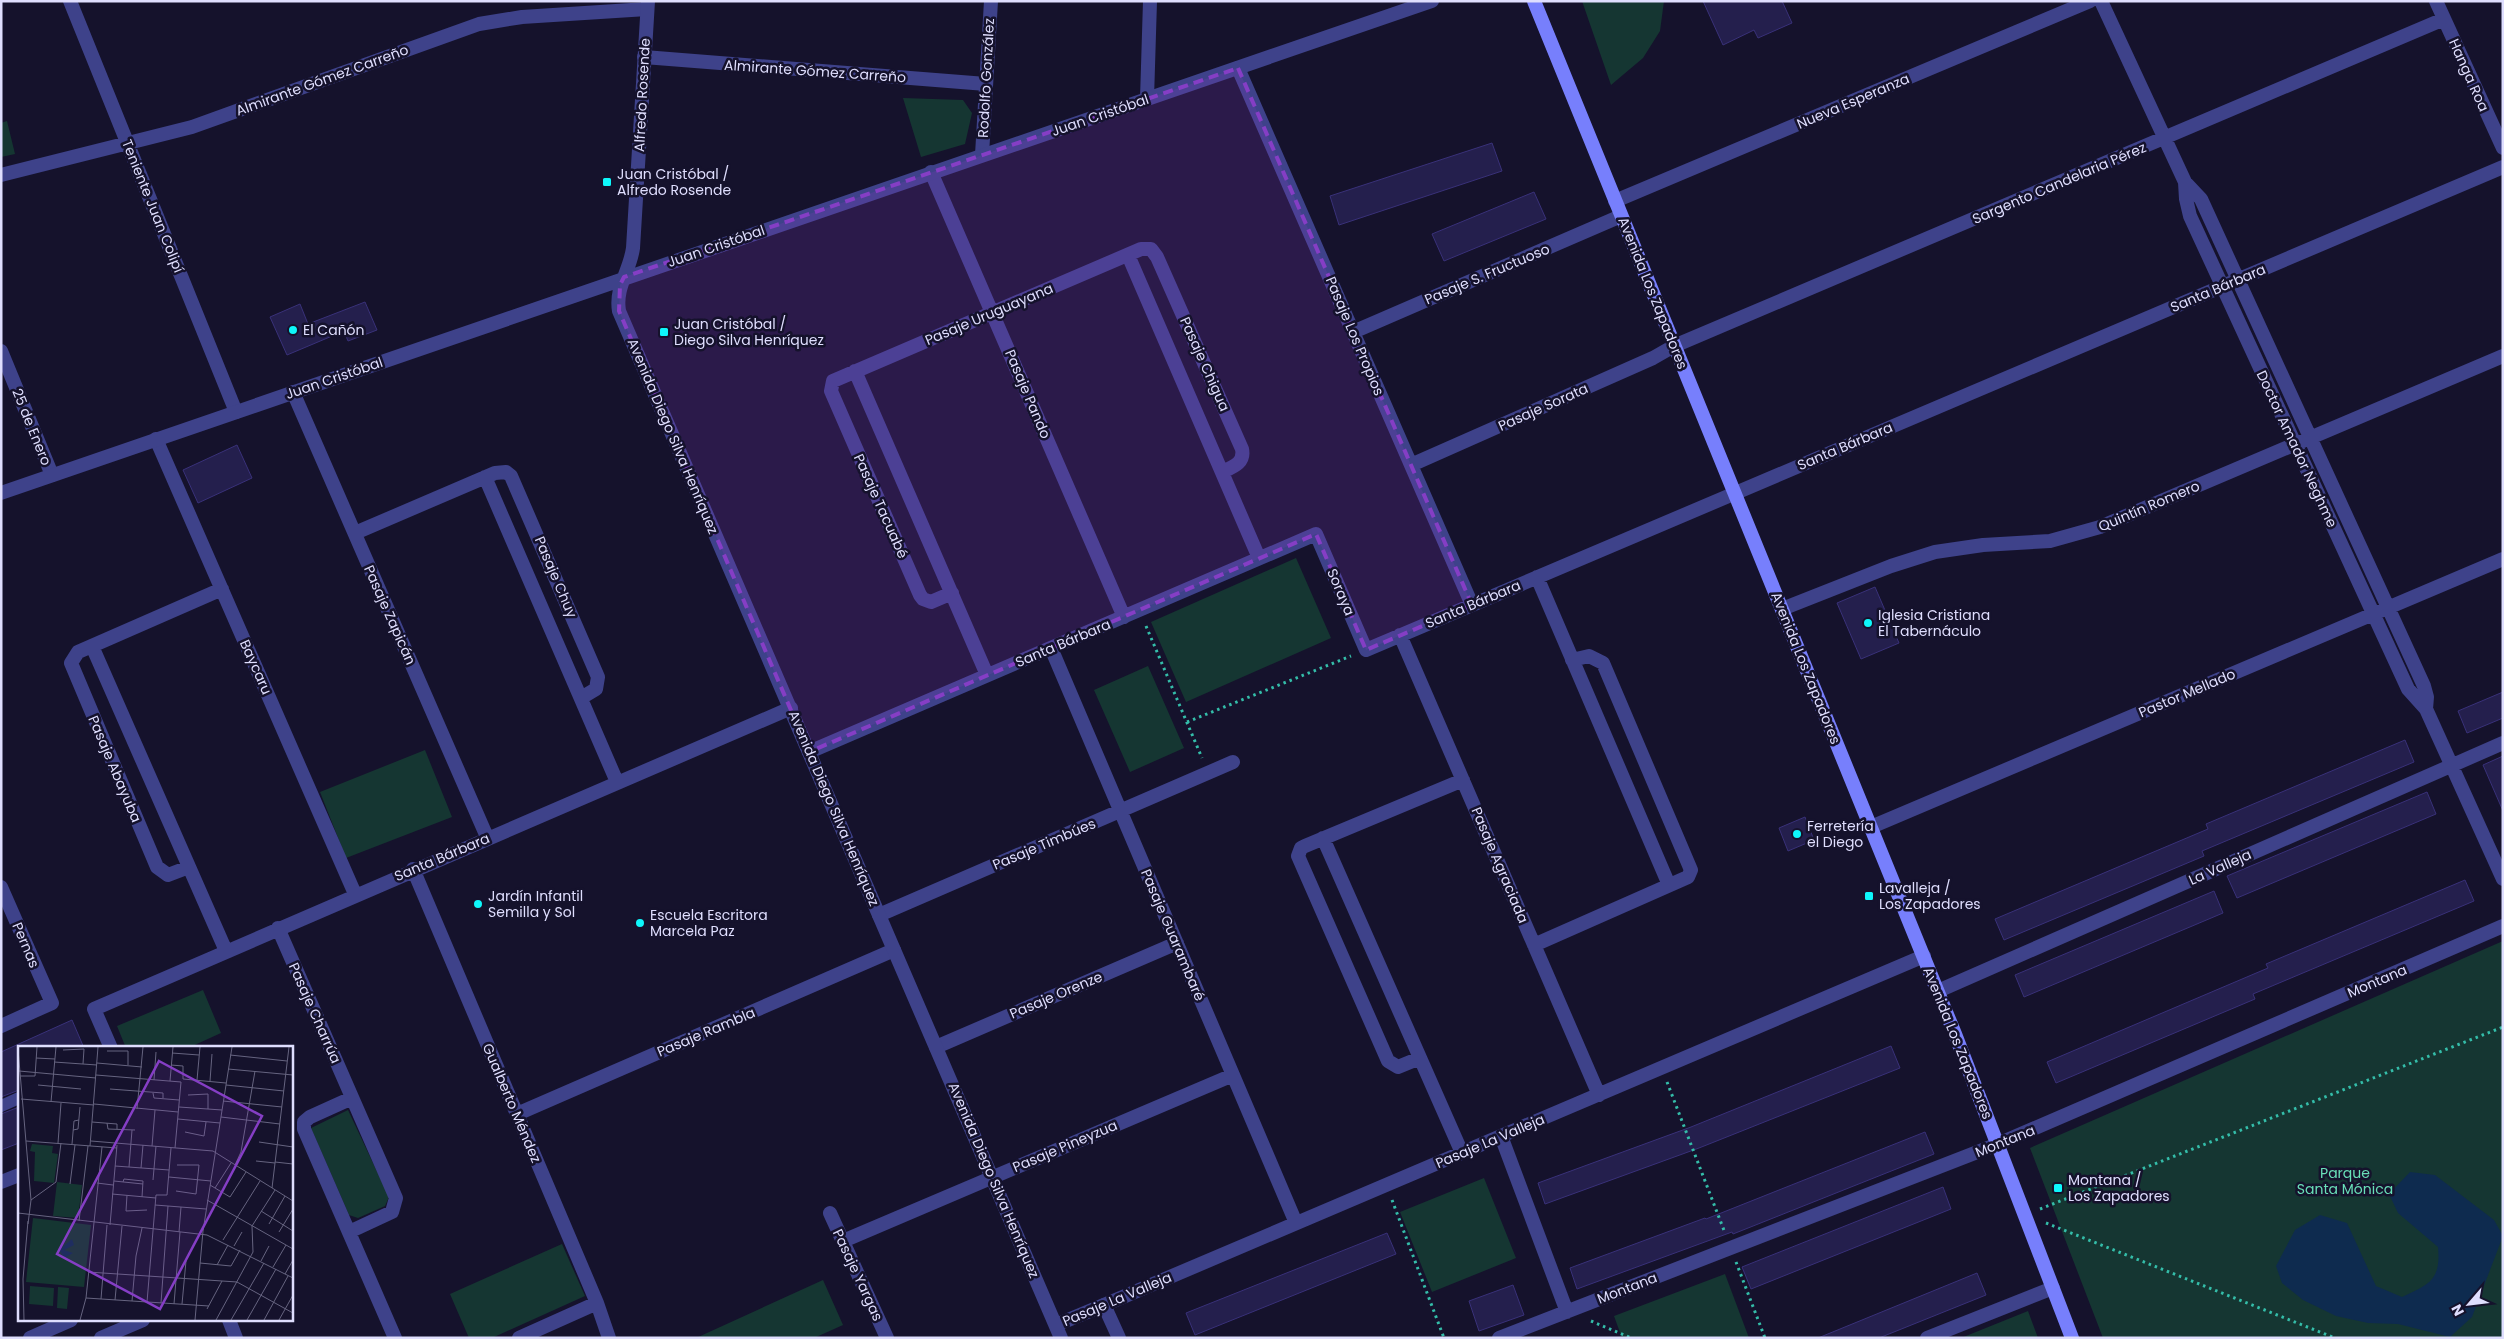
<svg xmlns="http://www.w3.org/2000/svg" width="2504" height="1339" font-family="Poppins,sans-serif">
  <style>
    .green { fill: #153632 }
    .water { fill: #0e2b4f }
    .building { fill: #241f4d; stroke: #393179 }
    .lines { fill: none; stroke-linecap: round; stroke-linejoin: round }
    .path { stroke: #34bda9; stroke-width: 3; stroke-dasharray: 2.5 4; stroke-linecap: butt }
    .service { stroke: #3e428a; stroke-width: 12 }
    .minor { stroke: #3e428a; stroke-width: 14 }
    .tertiary { stroke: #3e428a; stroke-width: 14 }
    .secondary { stroke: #777ffc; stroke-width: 14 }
    .marked { fill: #853ec5; fill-opacity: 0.2; stroke: #853ec5; stroke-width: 4; stroke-dasharray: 10 6; stroke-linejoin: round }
    .poi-dot { fill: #0ef7fb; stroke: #15122c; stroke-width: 2 }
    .labels { text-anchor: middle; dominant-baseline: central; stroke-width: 5; stroke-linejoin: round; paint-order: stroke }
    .street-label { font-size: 14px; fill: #dfdefe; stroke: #15122c }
    .poi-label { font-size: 14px; fill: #dfdefe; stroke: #15122c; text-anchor: start }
    .park-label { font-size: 14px; fill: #69dfb8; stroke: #15122c }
    .inset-road { fill: none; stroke: #666480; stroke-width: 1 }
    .view { fill: #853ec5; fill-opacity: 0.15; stroke: #853ec5; stroke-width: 2.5 }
    .inset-edge { fill: none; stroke: #dfdefe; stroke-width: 2.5 }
  </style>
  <rect width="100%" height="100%" fill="#15122c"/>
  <path class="green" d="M1582 1H1664L1660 31 1643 58 1611 85Z
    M903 98 963 100 972 113 965 144 921 157Z
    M7 121 15 154 1 157V123Z
    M1296 558 1331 638 1186 702 1151 622Z
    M1148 666 1184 748 1130 772 1094 690Z
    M425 750 452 817 346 858 320 792Z
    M2503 941V1338H2103L2030 1148Z
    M203 990 221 1033 188 1048H126L117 1026Z
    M348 1110 389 1197 385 1206 358 1218 349 1215 311 1128Z
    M1484 1178 1516 1258 1432 1292 1400 1212Z
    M562 1244 585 1296 492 1338H469L450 1294Z
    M1725 1274 1749 1338H1622L1614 1316Z
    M823 1280 843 1325 814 1338H696Z
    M2028 1311 2038 1338H1961Z"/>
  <path class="water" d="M2410 1172 2435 1175 2494 1220 2503 1236 2472 1317 2450 1337 2398 1324 2368 1323 2336 1316 2303 1300 2282 1283 2276 1266 2295 1230 2320 1215 2347 1223 2376 1286 2402 1297C2430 1284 2441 1280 2438 1247L2398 1213 2389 1194Z"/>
  <path class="building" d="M1703 1H1782L1792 23 1758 38 1754 30 1723 45Z
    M1492 143 1502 171 1339 225 1330 196Z
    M1534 192 1546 219 1444 261 1432 234Z
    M365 302 377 330 348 341 344 331 287 355 270 317 300 304 308 324Z
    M237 445 252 478 198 503 183 470Z
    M1875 587 1899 643 1861 659 1837 603Z
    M2503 692V718L2467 733 2458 711Z
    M2405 740 2414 762 2202 851 2204 856 2004 940 1995 919 2208 829 2206 824Z
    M2503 756V811L2483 765Z
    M2427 792 2436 814 2237 898 2227 876Z
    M1805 817 1814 840 1788 851 1779 828Z
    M2465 880 2474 901 2253 994 2255 999 2056 1083 2047 1062 2268 968 2266 964Z
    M2214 891 2223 913 2024 997 2015 975Z
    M72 1020 84 1048H19V1090L1 1097V1052Z
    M1891 1046 1900 1068 1699 1148 1545 1204 1538 1183 1691 1127Z
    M19 1107V1143L1 1150V1114Z
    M1925 1132 1934 1154 1733 1234 1732 1232 1577 1289 1570 1268 1705 1218 1706 1219Z
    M1943 1187 1951 1209 1751 1289 1742 1267Z
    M1387 1233 1396 1254 1195 1335 1186 1313Z
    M1977 1273 1986 1295 1879 1338H1818Z
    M1513 1285 1524 1315 1479 1331 1469 1301Z"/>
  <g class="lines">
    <path class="path" d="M1146 626 1202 758
      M1187 722 1351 656
      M1667 1082 1725 1233
      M1392 1200 1444 1338
      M2040 1209 2503 1027
      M2046 1223 2335 1338
      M1736 1262 1765 1338
      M1591 1321 1631 1338"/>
    <path class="service" d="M1 1106 19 1098"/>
    <path class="minor" d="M70 1 236 412
      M2101 1 2185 182 2186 199 2190 216 2408 689 2426 709 2503 879
      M2436 1 2503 148
      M644 57 986 84
      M1238 68 1472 605
      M1147 99 1150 1
      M982 155 991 1
      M931 172 1124 617
      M1 175 192 127 479 24 522 17 647 9
      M2185 182 2201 199 2424 686 2427 697 2426 709
      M1615 201 2090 1
      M1128 255 1259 558
      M1353 332 1621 216
      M1 351 52 475
      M855 371 987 675
      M293 392 487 837
      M156 439 355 894
      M1411 465 1653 358 1674 346 2444 19
      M485 477 617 782
      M355 533 495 473 506 472 511 476 598 677 596 689 581 698
      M1537 577 1669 885
      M952 593 931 602 923 599 920 595 831 391 833 381 1141 249H1151L1157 257 1242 449C1245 463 1233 467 1222 472
      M1782 609 1891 566 1935 552 1983 545 2050 541 2100 527 2503 356
      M1400 635 1599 1095
      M92 646 226 951
      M1051 648 1296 1223
      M809 752 1316 534 1366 650 2503 167
      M1871 827 2503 559
      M1323 838 1462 1153
      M189 867 168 875 157 867 71 663 78 652 222 589
      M413 869 597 1303 609 1338
      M1 887 52 1003 1 1026
      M879 915 1233 762
      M278 928 396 1198 392 1212 349 1232
      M1534 945 1688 877 1691 870 1603 663 1589 656 1572 660
      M1938 991 2503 743
      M936 1047 1177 943
      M111 1048 94 1009 791 708
      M1420 1058 1398 1067 1388 1061 1298 856 1301 848 1305 846 1463 780
      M352 1098 310 1117 304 1122V1129L395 1338
      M517 1114 894 950
      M1501 1136 1567 1312
      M1 1182 19 1175
      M830 1213 887 1338
      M843 1241 1233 1075
      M1104 1305 1924 956
      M229 1320 236 1338
      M30 1338 71 1320
      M101 1338 143 1320
      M519 1338 597 1303
      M1499 1338 1998 1144 2503 926
      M1927 1338 2053 1288"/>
    <path class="tertiary" d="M648 1 633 248C630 271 615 287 619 311L1061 1338
      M1 493 1432 1
      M1056 1325 1104 1305 1119 1338"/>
    <path class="secondary" d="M1534 1 1955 1034 2072 1338"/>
  </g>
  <path class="marked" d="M1238 68 1472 605 1366 650 1316 534 809 752 619 311 620 285 624 277Z"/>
  <g class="poi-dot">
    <rect x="602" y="177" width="10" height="10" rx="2.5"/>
    <circle cx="293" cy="330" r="5"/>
    <rect x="659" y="327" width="10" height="10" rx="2.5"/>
    <circle cx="1868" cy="623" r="5"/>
    <circle cx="1797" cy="834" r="5"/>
    <rect x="1864" y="891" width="10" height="10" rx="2.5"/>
    <circle cx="478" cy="904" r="5"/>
    <circle cx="640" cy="923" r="5"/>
    <rect x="2053" y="1183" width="10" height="10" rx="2.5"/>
  </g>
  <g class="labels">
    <g class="street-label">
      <text transform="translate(815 71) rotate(4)">Almirante Gómez Carreño</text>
      <text transform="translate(2469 75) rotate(66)">Hanga Roa</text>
      <text transform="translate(986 78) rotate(-87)">Rodolfo González</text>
      <text transform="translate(322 80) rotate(-20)">Almirante Gómez Carreño</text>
      <text transform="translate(642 95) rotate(-87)">Alfredo Rosende</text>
      <text transform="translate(1853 101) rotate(-23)">Nueva Esperanza</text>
      <text transform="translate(1100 115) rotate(-19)">Juan Cristóbal</text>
      <text transform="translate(2059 183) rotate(-23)">Sargento Candelaria Pérez</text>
      <text transform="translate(153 206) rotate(68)">Teniente Juan Colipí</text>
      <text transform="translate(716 246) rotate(-19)">Juan Cristóbal</text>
      <text transform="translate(1487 274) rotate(-23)">Pasaje S. Fructuoso</text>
      <text transform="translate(2218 288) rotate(-23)">Santa Bárbara</text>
      <text transform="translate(1653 293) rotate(68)">Avenida Los Zapadores</text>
      <text transform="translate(989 314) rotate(-23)">Pasaje Uruguayana</text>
      <text transform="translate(1355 336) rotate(67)">Pasaje Los Propios</text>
      <text transform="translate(1205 364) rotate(66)">Pasaje Chigua</text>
      <text transform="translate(334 378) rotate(-19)">Juan Cristóbal</text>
      <text transform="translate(1028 394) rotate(67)">Pasaje Pando</text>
      <text transform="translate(1543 407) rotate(-24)">Pasaje Sorata</text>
      <text transform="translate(32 427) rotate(68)">25 de Enero</text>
      <text transform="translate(673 436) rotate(67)">Avenida Diego Silva Henríquez</text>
      <text transform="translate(1845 446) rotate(-23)">Santa Bárbara</text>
      <text transform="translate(2297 449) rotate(65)">Doctor Amador Neghme</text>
      <text transform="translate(881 506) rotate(66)">Pasaje Tacuabé</text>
      <text transform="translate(2149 506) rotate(-23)">Quintín Romero</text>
      <text transform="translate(556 577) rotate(67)">Pasaje Chuy</text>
      <text transform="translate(1341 592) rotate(67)">Soraya</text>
      <text transform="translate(1473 604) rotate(-23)">Santa Bárbara</text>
      <text transform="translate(390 615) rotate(66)">Pasaje Zapicán</text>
      <text transform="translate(1063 643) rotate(-23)">Santa Bárbara</text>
      <text transform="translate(256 667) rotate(66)">Baycaru</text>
      <text transform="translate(1806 668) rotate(68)">Avenida Los Zapadores</text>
      <text transform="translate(2187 693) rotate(-23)">Pastor Mellado</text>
      <text transform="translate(115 769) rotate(67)">Pasaje Abayuba</text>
      <text transform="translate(834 808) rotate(67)">Avenida Diego Silva Henríquez</text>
      <text transform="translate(1044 844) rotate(-23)">Pasaje Timbúes</text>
      <text transform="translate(442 857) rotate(-23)">Santa Bárbara</text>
      <text transform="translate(1500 865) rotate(67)">Pasaje Agraciada</text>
      <text transform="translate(2220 867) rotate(-24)">La Valleja</text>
      <text transform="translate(1173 935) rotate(67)">Pasaje Guarambaré</text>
      <text transform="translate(26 945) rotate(67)">Pernas</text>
      <text transform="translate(2377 981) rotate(-23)">Montana</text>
      <text transform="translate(1056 995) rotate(-23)">Pasaje Orenze</text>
      <text transform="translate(315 1013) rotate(66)">Pasaje Charrúa</text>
      <text transform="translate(706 1032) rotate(-23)">Pasaje Rambla</text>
      <text transform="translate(1958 1043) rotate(68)">Avenida Los Zapadores</text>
      <text transform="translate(512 1103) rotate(67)">Gualberto Méndez</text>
      <text transform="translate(1490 1141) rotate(-23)">Pasaje La Valleja</text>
      <text transform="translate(2005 1141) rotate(-22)">Montana</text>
      <text transform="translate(1065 1146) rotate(-23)">Pasaje Pineyzua</text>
      <text transform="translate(994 1180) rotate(67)">Avenida Diego Silva Henríquez</text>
      <text transform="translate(858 1275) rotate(65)">Pasaje Yargas</text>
      <text transform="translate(1627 1288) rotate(-21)">Montana</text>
      <text transform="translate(1117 1299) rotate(-23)">Pasaje La Valleja</text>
    </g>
    <g class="poi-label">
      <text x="617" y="174">Juan Cristóbal /<tspan x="617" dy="16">Alfredo Rosende</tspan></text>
      <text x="674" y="324">Juan Cristóbal /<tspan x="674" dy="16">Diego Silva Henríquez</tspan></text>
      <text x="303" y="330">El Cañón</text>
      <text x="1878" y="615">Iglesia Cristiana<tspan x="1878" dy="16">El Tabernáculo</tspan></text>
      <text x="1807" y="826">Ferretería<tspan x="1807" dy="16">el Diego</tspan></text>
      <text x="1879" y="888">Lavalleja /<tspan x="1879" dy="16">Los Zapadores</tspan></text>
      <text x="488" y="896">Jardín Infantil<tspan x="488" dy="16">Semilla y Sol</tspan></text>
      <text x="650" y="915">Escuela Escritora<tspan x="650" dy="16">Marcela Paz</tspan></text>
      <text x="2068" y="1180">Montana /<tspan x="2068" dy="16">Los Zapadores</tspan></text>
    </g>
    <g class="park-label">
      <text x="2345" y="1173">Parque<tspan x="2345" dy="16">Santa Mónica</tspan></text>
    </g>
  </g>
  <g transform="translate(18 1046)">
    <rect width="275" height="275" fill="#15122c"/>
    <path d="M14 98 35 100 34 107 40 108 36 137 16 135 17 106 12 105ZM39 136 64 139 60 172 35 170ZM15 172 73 179 66 241 8 236ZM12 240 36 242 35 260 11 258ZM40 241 51 242 49 263 39 262Z" fill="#153632"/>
    <path d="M54 193 56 199 46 204 55 207 47 212 41 204Z" fill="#0e2b4f"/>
    <path class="inset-road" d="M0 3 13 154 10 178M45 4 66 3 65 18M89 5H110V19M154 7 181 9M212 9 269 15M18 12 37 13M36 16 79 19M79 17 124 21M153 19 165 20V33L208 37M210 23 275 29M1 25 78 32M78 29 163 36 157 102M2 30H17L19 1M136 34 138 6M179 34 182 1M152 35 155 1M192 35 194 8M20 39 63 43M208 39 266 45M92 43 145 47V52M135 47 136 52 161 54M170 49 190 48V63M3 53 76 59M205 55 264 61M33 56 38 1M76 58 160 66M161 61 204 64M119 63 125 1M203 71 262 78M160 73 202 77M74 76 99 78V83M89 77 90 83 117 84M55 84 60 83 62 61M167 86 186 90 188 76M8 95 99 102M73 95 195 105 275 155M241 96 275 101M40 97 43 57M54 98 56 75 61 74M72 100 80 1M134 100 137 64M238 115 257 117M257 116 275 118M217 119 223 106 237 25M97 120 151 124M111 121 114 84M123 122 125 99M151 131 193 135M135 134 138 100M96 135 125 138M105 136 106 133 125 135 124 151M79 137 95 139M52 138 57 99M192 139 212 151M197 142 213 117M254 142 271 1M158 145 178 148 181 119H159M94 148 138 152M109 149 108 165 129 164M212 151 228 126M13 154 38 136 43 97M189 154 275 203M137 159 188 163M243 165 275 185M0 167 189 189 275 232M61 175 70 100M251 178 267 150M92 179 99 99M234 180 257 144M161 186 163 161M261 186 275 163M205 194 242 135M216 200 224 186M243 215 251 200M182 217 213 220 222 204M199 219 210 199M255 221 268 199M70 226 219 236 275 267M267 228 275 214M68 252 191 260M83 253 89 179M97 254 104 180M114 255 118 210 124 182M129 256 138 149H149L153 102M143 257 150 160M156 258 162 186M164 258 168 215M189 263 204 235M6 274 5 233 10 175M62 274 68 252 84 101M177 274 185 185 214 1M198 274 235 206 234 180M213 274 246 217M229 274 258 223M246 274 270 230M261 274 275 249"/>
    <path class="view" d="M141 15 244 70 142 263 39 208Z"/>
    <rect width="275" height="275" class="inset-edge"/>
  </g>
  <rect width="2504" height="1339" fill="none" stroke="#dfdefe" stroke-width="5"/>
  <g transform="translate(2469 1304) rotate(242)" stroke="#15122c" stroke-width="4" paint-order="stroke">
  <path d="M0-4L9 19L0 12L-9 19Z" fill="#dfdefe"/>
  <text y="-8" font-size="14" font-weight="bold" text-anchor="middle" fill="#dfdefe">N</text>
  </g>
</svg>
